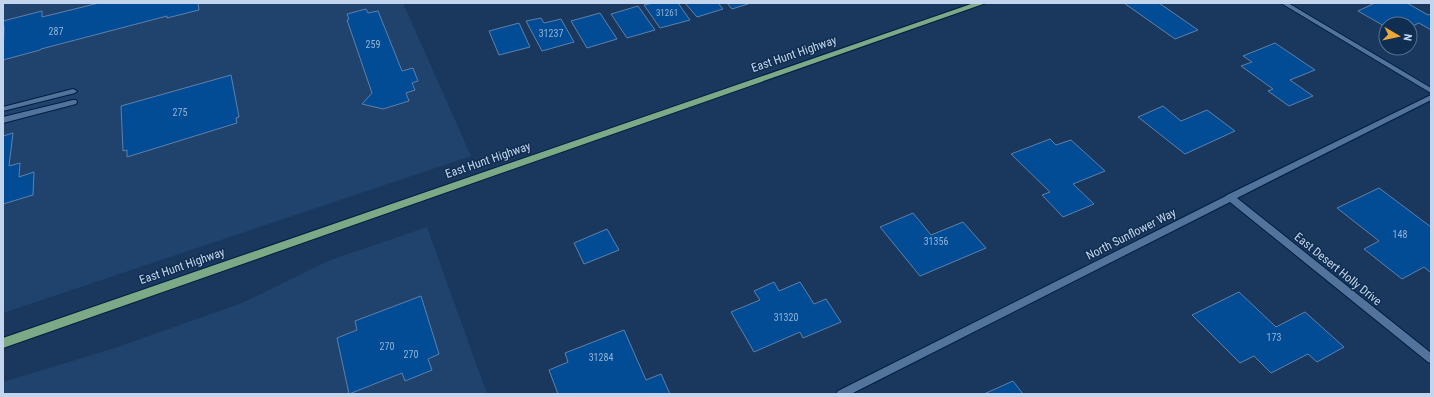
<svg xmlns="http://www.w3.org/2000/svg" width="1434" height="397" font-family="'Roboto Condensed',sans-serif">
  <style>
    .built { fill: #20436e }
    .building { fill: #024c95; stroke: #5f80aa }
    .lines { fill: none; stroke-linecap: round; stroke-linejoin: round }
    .service-casing { stroke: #011e41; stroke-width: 2 }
    .minor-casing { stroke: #011e41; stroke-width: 2 }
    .primary-casing { stroke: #011e41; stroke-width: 2 }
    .service { fill: #52739b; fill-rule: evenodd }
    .minor { fill: #52739b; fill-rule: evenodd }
    .primary { fill: #7ca986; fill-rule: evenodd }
    .labels { text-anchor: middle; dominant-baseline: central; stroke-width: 3; stroke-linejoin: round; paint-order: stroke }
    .far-number-label { font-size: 9px; fill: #93b3d6 }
    .number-label { font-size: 10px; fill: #93b3d6 }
    .street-label { font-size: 12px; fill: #c3d5ec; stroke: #0f2e51 }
  </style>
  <rect width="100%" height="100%" fill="#1a385d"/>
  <path class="built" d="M3 3H403L471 156 3 313Z
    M427 227 487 394H3V382L115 348 242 303 328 261Z"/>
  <path class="building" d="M99 3H198L199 10 167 18V16L41 49 40 50 3 60 4 26H3V21L42 11V17Z
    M653 3H678L690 20 660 28 644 5Z
    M685 3H718L723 9 697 17Z
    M727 3H751L732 9Z
    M1124 3H1159L1198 30 1175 39Z
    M1375 3H1407L1428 15 1431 14V30L1419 23 1410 27V24H1386V27L1358 11Z
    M638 6 655 30 627 38 611 14Z
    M366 9 368 13 378 11 402 71 413 68 418 81 412 83 415 90 406 93 409 101 383 109 362 104 372 93 347 20 349 19 347 14Z
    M600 13 617 39 587 48 571 21Z
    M541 18 544 23 561 19 574 42 542 51 526 21Z
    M519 23 530 47 499 55 489 31Z
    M1275 43 1315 70 1290 80 1313 96 1289 106 1268 91 1273 89 1241 66 1252 62 1243 56Z
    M231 75 239 117 236 118 237 123 127 157V150L123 151 121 106Z
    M1163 106 1181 121 1207 110 1235 131 1185 154 1138 117Z
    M13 133 9 166 20 163 19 177 34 172 33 195 3 204V136Z
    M1050 139 1056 145 1071 140 1105 171 1073 184 1094 204 1063 217 1042 195 1050 192 1011 154Z
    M1379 188 1431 227V273L1424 267 1402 279 1364 249 1379 241 1337 208Z
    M913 213 931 235 963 222 986 248 920 276 880 227Z
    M607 229 619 250 584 264 574 243Z
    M774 282 779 291 800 282 814 304 826 299 841 322 803 338 800 332 754 352 731 312 760 300 754 291Z
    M1239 292 1276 327 1305 312 1344 347 1317 362 1308 354 1271 373 1254 356 1240 363 1192 315Z
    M421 296 439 354 428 359 432 370 405 381 402 373 349 394 337 338 357 330 355 321Z
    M624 330 646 380 661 374 670 394H558L549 370 568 362 565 353Z
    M1013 381 1023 394H984Z"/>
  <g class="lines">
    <defs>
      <path id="service" d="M73 89 77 91 75 93 3 111V107Z
        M73 100H76L77 102 76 104 3 123V117Z"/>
      <path id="minor" d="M1281 3H1288L1431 88V93Z
        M1431 95V100L1237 198 1431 353V363L1428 362 1230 202 851 394H836L838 391 1226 196 1227 195Z"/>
      <path id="primary" d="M974 3H986L3 348V338Z"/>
    </defs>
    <use href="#service" class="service-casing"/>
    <use href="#minor" class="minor-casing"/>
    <use href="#primary" class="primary-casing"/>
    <use href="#service" class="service"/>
    <use href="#minor" class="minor"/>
    <use href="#primary" class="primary"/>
  </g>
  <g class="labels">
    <g class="far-number-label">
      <text x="667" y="13">31261</text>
    </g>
    <g class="number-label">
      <text x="56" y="31">287</text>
      <text x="551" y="33">31237</text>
      <text x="373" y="44">259</text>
      <text x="180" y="112">275</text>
      <text x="1400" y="234">148</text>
      <text x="936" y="241">31356</text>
      <text x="786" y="317">31320</text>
      <text x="1274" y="337">173</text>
      <text x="387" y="346">270</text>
      <text x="411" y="354">270</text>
      <text x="601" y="357">31284</text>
    </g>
    <g class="street-label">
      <text transform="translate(794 54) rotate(-19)">East Hunt Highway</text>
      <text transform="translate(488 160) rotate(-19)">East Hunt Highway</text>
      <text transform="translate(1131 234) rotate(-27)">North Sunflower Way</text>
      <text transform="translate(182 266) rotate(-19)">East Hunt Highway</text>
      <text transform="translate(1338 269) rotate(39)">East Desert Holly Drive</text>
    </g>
  </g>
  <rect width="1434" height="397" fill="none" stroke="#c3d5ec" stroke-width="8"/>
  <g transform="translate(1398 36) rotate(99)"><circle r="19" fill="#0f2e51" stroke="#57718f"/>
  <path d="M0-3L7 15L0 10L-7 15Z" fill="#eda83b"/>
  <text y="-6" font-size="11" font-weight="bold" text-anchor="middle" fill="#c3d5ec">N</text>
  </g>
</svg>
